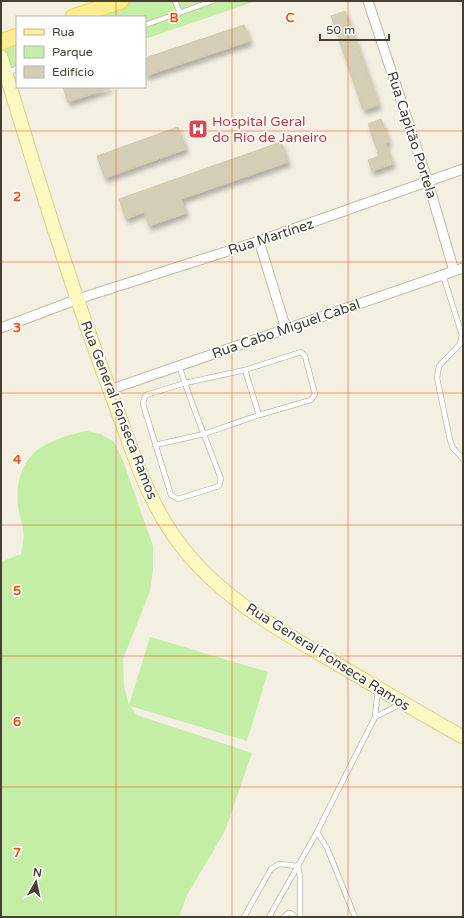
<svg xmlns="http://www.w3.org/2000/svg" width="464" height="918" font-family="'Varela Round',sans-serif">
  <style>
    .green { fill: #c4eda5 }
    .building { fill: #d5ceb6; stroke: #d2c7a9; filter: url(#shadow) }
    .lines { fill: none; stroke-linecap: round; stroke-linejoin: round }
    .lane-casing { stroke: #bfbaa4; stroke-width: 6 }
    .street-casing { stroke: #bfbaa4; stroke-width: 11 }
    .secondary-casing { stroke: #d9cf8c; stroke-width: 15 }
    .primary-casing { stroke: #f1d652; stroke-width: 17 }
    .lane { stroke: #fff; stroke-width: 4.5 }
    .street { stroke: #fff; stroke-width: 9 }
    .secondary { stroke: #fff8c0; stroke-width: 13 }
    .primary { stroke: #ffed8f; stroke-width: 15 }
    .grid { fill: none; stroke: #f64f0f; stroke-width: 1; stroke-opacity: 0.55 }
    .labels { text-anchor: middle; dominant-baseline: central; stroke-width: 3.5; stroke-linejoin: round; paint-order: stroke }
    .health-label { font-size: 14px; fill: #be3a42; stroke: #fff; text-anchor: start }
    .street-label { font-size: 14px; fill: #454032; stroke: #fff }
    .grid-label { font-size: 13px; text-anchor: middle; font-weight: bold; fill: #f64f0f; stroke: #fff; stroke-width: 3.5; stroke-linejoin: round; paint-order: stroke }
  </style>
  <defs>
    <filter id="shadow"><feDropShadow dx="2.5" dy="4.5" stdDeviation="2" flood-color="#0004"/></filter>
  </defs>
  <rect width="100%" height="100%" fill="#f3f0e2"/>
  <path class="green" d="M113 1H209L145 23V17H65Z
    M213 1H256L145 39V25Z
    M17 33V66L1 71V39Z
    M86 431 101 434 114 442 122 458 153 546V570L150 591 123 659 124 686 129 705 150 637 268 672 247 741 130 706 137 715 252 753 225 831 187 895 179 917H1V562L21 554C22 547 25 537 23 530 22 522 19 514 18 506 14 455 42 441 86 431Z"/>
  <path class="building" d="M345 11 379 105 363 110 331 16Z
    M244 25 250 41 145 76V58Z
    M63 87H110V88L68 102Z
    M381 119 389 142 385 143 393 164 372 171 368 160 379 156 368 124Z
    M178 127 186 149 105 178 97 156Z
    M281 142 288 162 181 199 186 213 149 226 144 212 126 219 119 199Z"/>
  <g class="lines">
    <defs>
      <path id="lane" d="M175 1 180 13
        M145 25 213 1
        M7 72 17 69
        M443 275 462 335 460 344 439 366 437 378 450 440 453 448 463 459
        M245 370 259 415
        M155 445 204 434 259 415 311 400 315 394 305 356 301 352 245 370 185 383 146 395 144 399 143 404 171 495 178 499 219 486 221 479C207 441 191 404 179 365
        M375 717 401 704
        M317 832 327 848 355 917
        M244 917 271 869 279 864 298 866 300 877V917
        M269 917 317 832 375 717 378 689
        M284 917 288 913H291L295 917"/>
      <path id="street" d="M368 1 428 182 454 271
        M259 241 286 329
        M1 328 78 299 259 241 463 169
        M109 390 463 268"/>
      <path id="secondary" d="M1 57C36 173 72 291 115 404 134 456 150 509 186 552 227 602 284 633 339 665 380 689 421 714 463 737"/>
      <path id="primary" d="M73 17 121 1
        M1 42 17 36"/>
    </defs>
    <use href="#lane" class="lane-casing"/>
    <use href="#street" class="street-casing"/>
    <use href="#secondary" class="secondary-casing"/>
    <use href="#primary" class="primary-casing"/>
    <use href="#lane" class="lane"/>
    <use href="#street" class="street"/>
    <use href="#secondary" class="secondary"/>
    <use href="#primary" class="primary"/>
  </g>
  <path class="grid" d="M116 1V17M232 1V917M348 1V917M116 87V917M1 131H463M1 262H463M1 393H463M1 525H463M1 656H463M1 787H463"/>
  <defs>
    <symbol id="hospital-square" viewBox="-11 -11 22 22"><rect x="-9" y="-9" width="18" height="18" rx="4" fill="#e0444e" stroke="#fff"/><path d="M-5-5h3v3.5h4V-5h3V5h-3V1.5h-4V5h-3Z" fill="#fff"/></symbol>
  </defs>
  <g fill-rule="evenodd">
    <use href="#hospital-square" x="187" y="118" width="22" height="22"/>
  </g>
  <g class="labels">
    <g class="health-label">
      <text x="212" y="121">Hospital Geral<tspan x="212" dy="16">do Rio de Janeiro</tspan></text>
    </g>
    <g class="street-label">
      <text transform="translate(412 135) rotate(72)">Rua Capitão Portela</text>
      <text transform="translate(271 237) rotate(-18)">Rua Martínez</text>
      <text transform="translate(286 329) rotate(-19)">Rua Cabo Miguel Cabal</text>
      <text transform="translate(119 410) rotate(69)">Rua General Fonseca Ramos</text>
      <text transform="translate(328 657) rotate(32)">Rua General Fonseca Ramos</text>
    </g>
  </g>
  <g class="grid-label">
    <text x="174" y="22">B</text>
    <text x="290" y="22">C</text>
    <text x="17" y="201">2</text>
    <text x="17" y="332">3</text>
    <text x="17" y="464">4</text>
    <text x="17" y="595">5</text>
    <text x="17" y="726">6</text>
    <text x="17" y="857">7</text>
  </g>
  <rect width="464" height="918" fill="none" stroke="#454032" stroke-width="4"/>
  <rect x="16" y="16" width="130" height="72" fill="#ffffff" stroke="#b5b3ad"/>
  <rect x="24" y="29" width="20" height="6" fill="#ffed8f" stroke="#b5b3ad"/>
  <text x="52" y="36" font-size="12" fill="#454032">Rua</text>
  <rect x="24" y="46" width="20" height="12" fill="#c4eda5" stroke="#b5b3ad"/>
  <text x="52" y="56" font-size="12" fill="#454032">Parque</text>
  <rect x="24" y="66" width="20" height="12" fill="#d5ceb6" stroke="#b5b3ad"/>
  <text x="52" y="76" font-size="12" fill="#454032">Edifício</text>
  <g transform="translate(36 882) rotate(9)" stroke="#ffffff" stroke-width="3" paint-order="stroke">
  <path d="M0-3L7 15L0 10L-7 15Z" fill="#454032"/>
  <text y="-6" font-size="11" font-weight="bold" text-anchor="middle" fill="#454032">N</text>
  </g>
  <path d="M320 34v6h69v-6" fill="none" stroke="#454032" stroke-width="2"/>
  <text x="326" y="34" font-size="12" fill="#454032" stroke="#ffffff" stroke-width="3" paint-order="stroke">50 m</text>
</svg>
